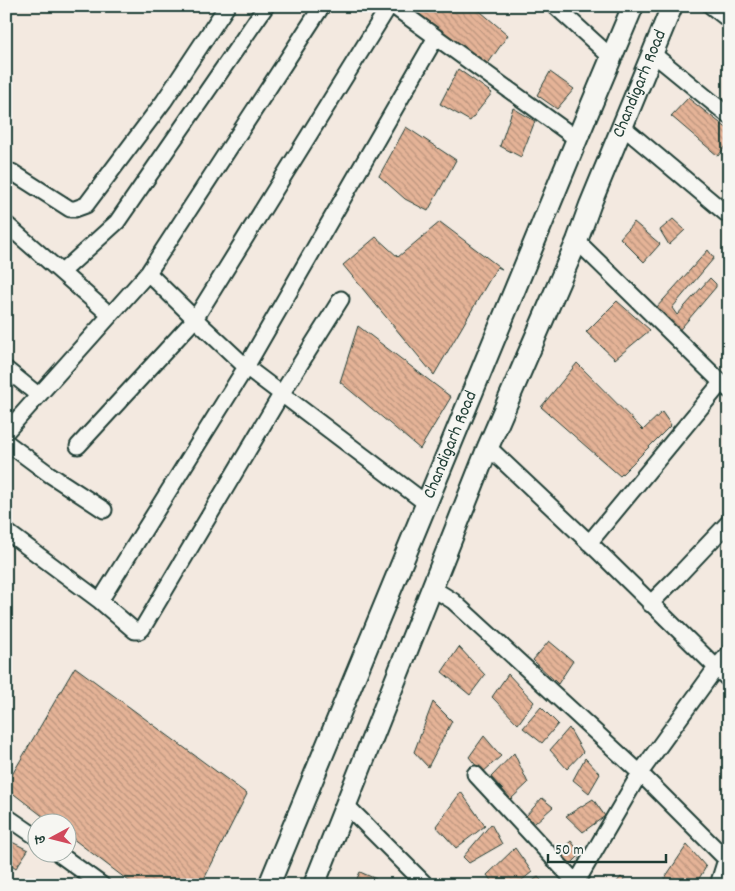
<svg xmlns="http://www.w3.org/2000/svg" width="735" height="891" font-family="Dekko,'Playpen Sans Deva',sans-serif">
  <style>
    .building { fill: url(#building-back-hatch); stroke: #1f3d34 }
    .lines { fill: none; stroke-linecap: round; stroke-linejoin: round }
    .minor-casing { stroke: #1f3d34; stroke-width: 19 }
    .major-casing { stroke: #1f3d34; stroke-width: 24 }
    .minor { stroke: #f6f6f2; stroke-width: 15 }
    .major { stroke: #f6f6f2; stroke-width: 20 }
    .labels { text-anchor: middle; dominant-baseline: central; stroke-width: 5; stroke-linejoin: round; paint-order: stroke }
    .street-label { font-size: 18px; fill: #1f3d34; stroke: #f6f6f2 }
  </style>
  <defs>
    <pattern id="building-back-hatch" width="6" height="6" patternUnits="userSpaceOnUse" patternTransform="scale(1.25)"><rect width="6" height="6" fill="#e5b397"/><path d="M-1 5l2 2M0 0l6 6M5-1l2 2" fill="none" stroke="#b9937c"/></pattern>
  </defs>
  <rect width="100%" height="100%" fill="#f3e9e0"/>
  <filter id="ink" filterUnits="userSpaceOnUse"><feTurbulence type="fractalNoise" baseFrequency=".02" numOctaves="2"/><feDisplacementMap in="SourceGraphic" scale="10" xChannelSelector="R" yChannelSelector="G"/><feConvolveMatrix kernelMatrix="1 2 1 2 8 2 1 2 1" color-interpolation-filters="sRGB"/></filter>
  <g filter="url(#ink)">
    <path class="building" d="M420 6H474L508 35 487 65 415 12Z
      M458 69 492 93 470 121 440 104Z
      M550 72 574 89 557 109 537 95Z
      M688 98 729 130V142L718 156 671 116Z
      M513 108 535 121 521 157 500 146Z
      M406 127 456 160 428 211 405 199 379 176Z
      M673 219 685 230 669 245 660 230Z
      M440 222 502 269 497 267 434 375 343 265 376 237 398 257Z
      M634 222 660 244 644 262 620 238Z
      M708 250 714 258 672 308 677 315 710 278 716 284V287L677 333 656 308Z
      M617 301 650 330 615 359 586 332Z
      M358 326 451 397 420 449 340 382Z
      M577 363 643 430 662 412 671 425 620 476 541 407Z
      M549 641 573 661 558 684 533 660Z
      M459 647 485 675 470 695 442 672Z
      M75 667 247 794 201 885H134L68 835V824H53L6 788V785Z
      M508 674 534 702 518 724 492 697Z
      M433 702 452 721 428 767 414 752Z
      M541 707 558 724 542 743 523 728Z
      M569 728 583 752 567 769 550 750Z
      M484 736 501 756 482 773 469 757Z
      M514 753 528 783 511 799 491 777Z
      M585 758 600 774 589 793 573 780Z
      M461 792 485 826 456 848 436 826Z
      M542 798 553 807 535 823 526 816Z
      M593 799 605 816 583 832 566 816Z
      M491 824 502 844 469 863 463 857Z
      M6 839 28 850 16 868 6 861Z
      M571 841 581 854 570 865 560 851Z
      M687 845 706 867 695 885H660Z
      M515 848 532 872 516 885H494L487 875Z
      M360 872 376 879 374 885H354Z
      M538 877 546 885H527Z
      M621 877 629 885H614Z"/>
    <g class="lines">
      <defs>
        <path id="minor" d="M393 6 577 139
          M555 6 612 58
          M711 6 729 20
          M652 53 729 116
          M623 127 729 216
          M6 171 12 172 70 209H75L86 205 164 101 227 6
          M6 224 110 315
          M577 241 729 390
          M62 272 117 222 266 6
          M148 273 195 319 246 367 427 504
          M6 369 38 395
          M6 432 148 273 322 6
          M6 442 49 474 104 510
          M78 446 195 319 389 6
          M488 447 599 552 729 680
          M6 531 100 601 135 631H139L142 629 282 393 341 299
          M589 543 721 383
          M432 588 453 601 640 773 729 862
          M100 601 246 367 436 37
          M650 604 677 577 729 522
          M475 774 578 885
          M346 805 426 885
          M6 816 38 838
          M59 854 102 885
          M576 883 640 773 716 668 729 653
          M718 885 728 853"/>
        <g id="major">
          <path id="s1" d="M269 885 577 139 633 6"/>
          <path id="s2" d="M314 885 488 447 577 241 590 205 672 6"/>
        </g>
      </defs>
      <use href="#minor" class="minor-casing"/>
      <use href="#major" class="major-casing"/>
      <use href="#minor" class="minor"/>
      <use href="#major" class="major"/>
    </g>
  </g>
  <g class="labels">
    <g class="street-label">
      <text stroke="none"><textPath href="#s2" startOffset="865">Chandigarh Road</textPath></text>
      <text stroke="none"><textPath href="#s1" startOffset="476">Chandigarh Road</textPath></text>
    </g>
  </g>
  <rect width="735" height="891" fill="none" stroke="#f6f6f2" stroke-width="25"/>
  <rect x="12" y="12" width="710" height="866" fill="none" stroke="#1f3d34" stroke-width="2" filter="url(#ink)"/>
  <g transform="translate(52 838) rotate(263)"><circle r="24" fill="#f6f6f2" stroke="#a0aca6"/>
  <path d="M0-4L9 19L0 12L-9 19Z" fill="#d1495b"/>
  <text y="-8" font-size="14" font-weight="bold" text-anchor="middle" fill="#1f3d34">उ</text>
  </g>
  <path d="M548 854v8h118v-8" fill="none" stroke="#1f3d34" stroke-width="2.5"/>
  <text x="555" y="854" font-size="15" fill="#1f3d34" stroke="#f6f6f2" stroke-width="4" paint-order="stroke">50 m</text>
</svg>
